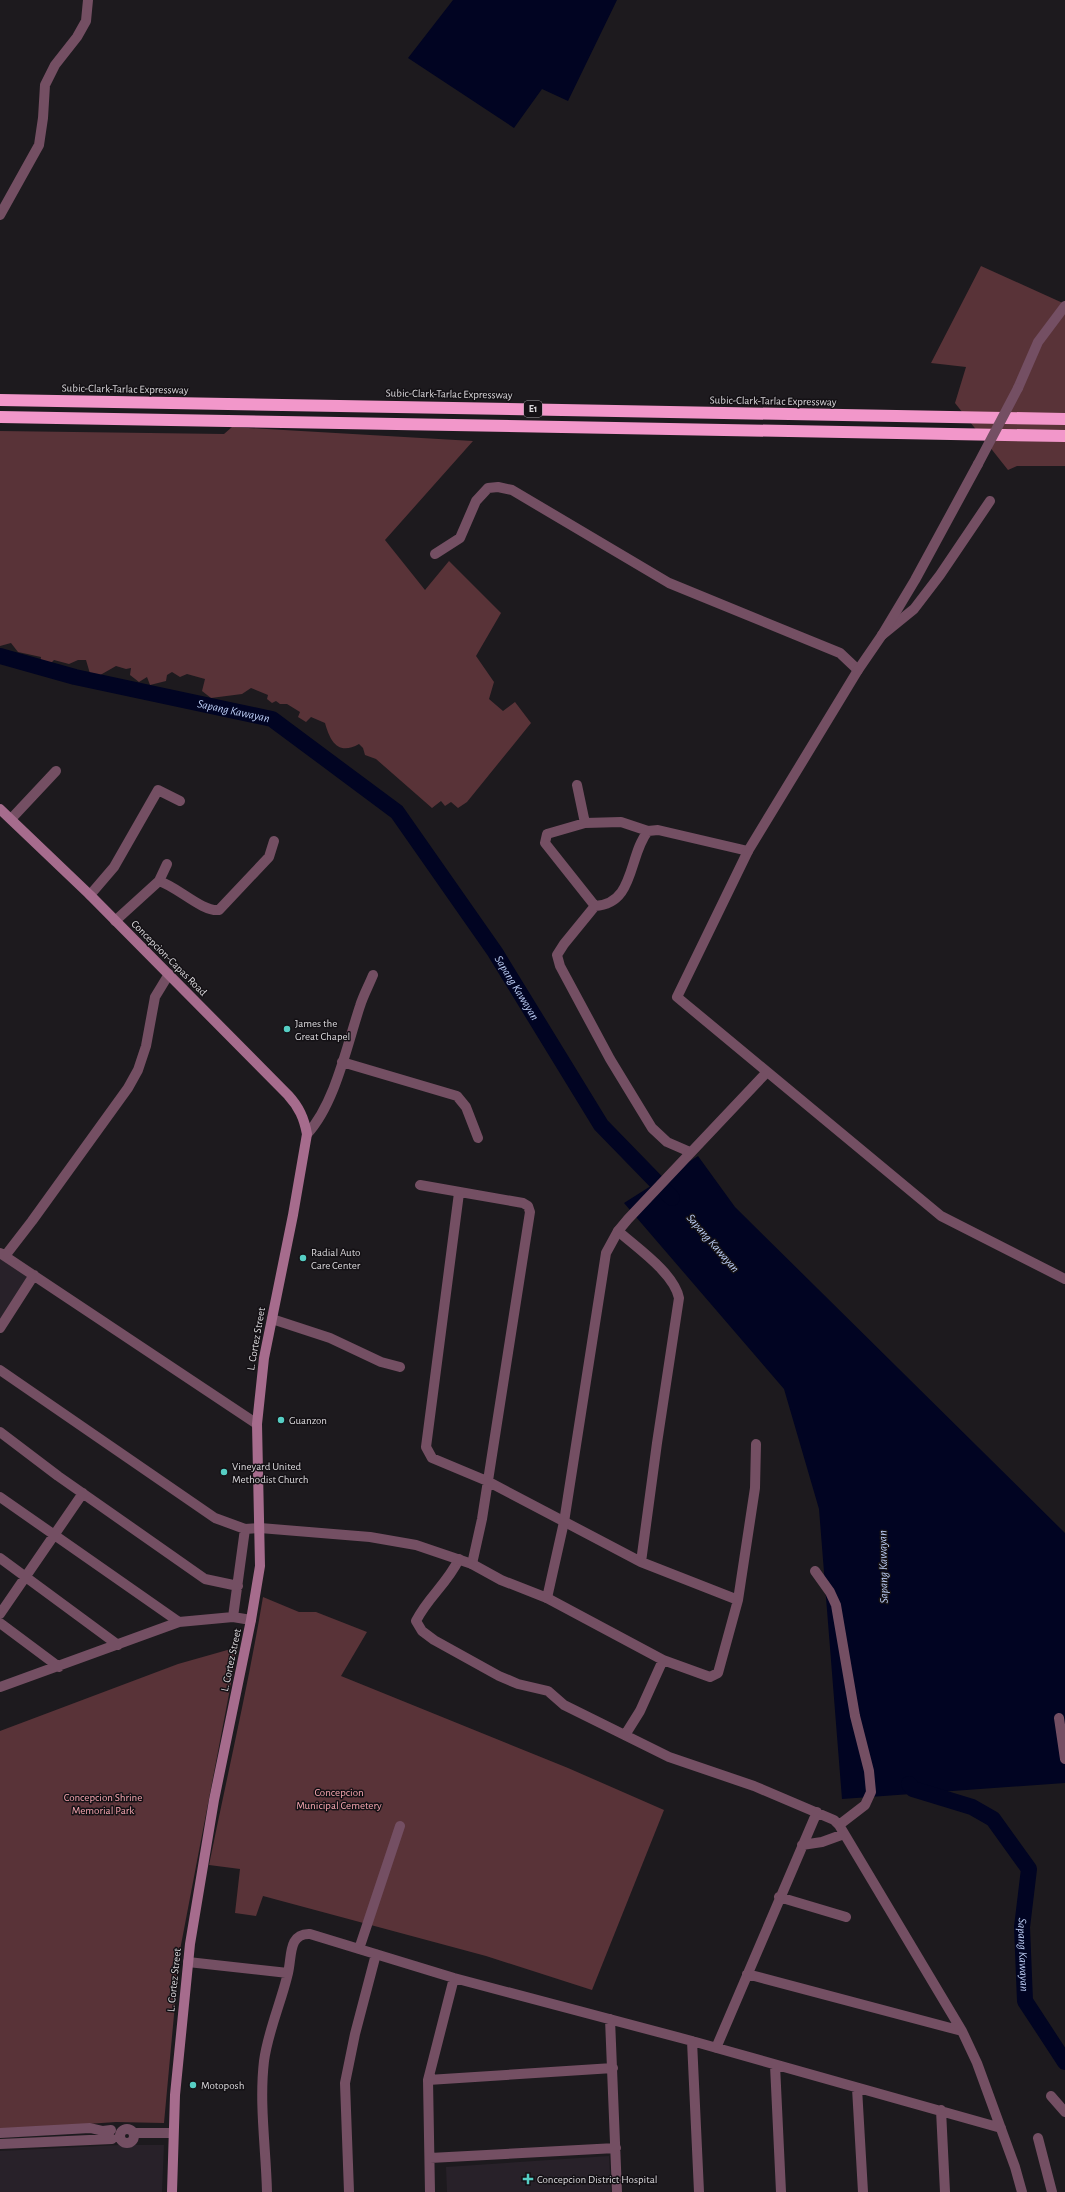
<svg xmlns="http://www.w3.org/2000/svg" width="1065" height="2192" font-family="'Alegreya Sans',sans-serif">
  <style>
    .built { fill: #282129 }
    .green { fill: #593338 }
    .water { fill: #010422 }
    .lines { fill: none; stroke-linecap: round; stroke-linejoin: round }
    .river { stroke: #010422; stroke-width: 16 }
    .minor { stroke: #744f63; stroke-width: 10 }
    .tertiary { stroke: #744f63; stroke-width: 10 }
    .secondary { stroke: #a66c8d; stroke-width: 10 }
    .motorway { stroke: #f297ca; stroke-width: 12 }
    .tertiary-bridge { stroke: #744f63; stroke-width: 10 }
    .poi-dot { fill: #56cec4; stroke: #141115; stroke-width: 1.5 }
    .labels { text-anchor: middle; dominant-baseline: central; stroke-width: 3; stroke-linejoin: round; paint-order: stroke }
    .shield { fill: #141115; stroke: #9f9ca0; stroke-width: 1 }
    .shield-label { font-size: 10px; font-weight: bold; fill: #dad8db }
    .street-label { font-size: 11px; fill: #dad8db; stroke: #141115 }
    .poi-label { font-size: 11px; fill: #dad8db; stroke: #141115; text-anchor: start }
    .park-label { font-size: 11px; fill: #f6a6b0; stroke: #141115 }
    .water-label { font-size: 12px; font-style: italic; fill: #bccdf4; stroke: #141115 }
  </style>
  <rect width="100%" height="100%" fill="#1d1a1e"/>
  <path class="built" d="M0 1257 30 1277 0 1322Z
    M120 2145H164L162 2192H0V2151Z
    M609 2156 611 2192H447L446 2167Z"/>
  <path class="green" d="M981 266 1065 304V466H1017L1008 470 955 403 966 367 931 363Z
    M232 427 473 441 385 540 425 590 449 561 501 613 476 656 494 682 489 699 503 711 515 702 531 723 467 802 458 808 451 802 445 806 441 801 432 808 376 759 365 755 363 748 359 744C338 756 330 741 325 723L311 717 306 722 298 717 300 712 287 704H280L276 701 272 703 267 699 268 695 251 688 242 694 211 698 202 691 205 679 187 674 180 677 172 672 167 675 166 681 150 685 147 677 139 682 130 675 131 668 126 669 116 666 95 678 91 677 86 660H78L69 664 54 660 48 666 40 664 41 657 18 652 11 643 0 646V431L224 434Z
    M263 1597 299 1612H316L367 1632 341 1676 568 1768 664 1810 592 1990 486 1956 263 1896 256 1916 235 1913 240 1869 209 1865C227 1776 248 1687 263 1597Z
    M238 1647 180 1950 164 2123 116 2122 0 2130V1731L178 1664Z"/>
  <path class="water" d="M453 0H617L568 101 542 89 514 128 408 58Z
    M698 1156 735 1207 1065 1533V1783L842 1799 819 1509 784 1389 624 1203Z"/>
  <g class="lines">
    <g class="river">
      <path id="s1" d="M0 656 75 677 272 719 397 812 495 952 601 1125 672 1198"/>
      <path id="s2" d="M909 1784 913 1789 972 1807 993 1819 1029 1869 1022 1927 1025 2001 1065 2062"/>
    </g>
    <path class="minor" d="M0 215 39 145 43 118 45 85 55 65 77 37 86 21 88 0
      M435 554 460 538 476 501 488 488 498 487 512 490 669 583 840 653 858 670
      M882 635 914 609 940 575 990 501
      M577 785 585 823 547 834 545 843 595 906C635 904 628 856 648 831L658 830 748 851
      M11 819 56 771
      M585 823 621 822 648 831
      M159 881 167 864
      M90 895 114 867 158 790 180 801
      M595 906 564 944 557 955 560 966 610 1059 652 1128 667 1142 690 1152
      M115 921 159 881C178 887 202 912 219 910L269 857 274 841
      M342 1062 457 1096 466 1107 478 1138
      M307 1134C335 1104 347 1045 360 1006 363 996 369 985 373 975
      M420 1185 523 1203 528 1206 530 1212 482 1519 472 1564
      M459 1193 426 1447 432 1458 487 1481 641 1562 738 1600
      M618 1231C637 1248 674 1273 679 1298L657 1443 641 1562
      M0 1253 257 1424
      M5 1256 32 1221 128 1088 138 1070 146 1046 155 997 169 974
      M272 1319 330 1338 381 1362 400 1367
      M0 1328 34 1275
      M0 1370 215 1518 245 1529 260 1528
      M0 1432 58 1476 205 1579 238 1586
      M0 1497 179 1622
      M0 1558 118 1645
      M459 1559C447 1584 428 1597 416 1621L422 1631 434 1640 499 1676 518 1684 548 1691 564 1705 669 1757 754 1786 834 1820 839 1825 962 2031 977 2063 1015 2167 1022 2192
      M815 1571 830 1592 836 1605 855 1716 869 1771 871 1792 865 1805 839 1825
      M547 1598 663 1660 710 1677 718 1673 738 1600 755 1488 756 1444
      M0 1614 83 1493
      M233 1617 245 1529
      M0 1623 59 1667
      M0 1687 179 1622 233 1617 251 1620
      M1059 1718 1065 1759
      M625 1735 640 1711 663 1660
      M802 1845 822 1842 844 1834
      M779 1897 846 1917
      M359 1949 400 1826
      M188 1962 288 1973
      M747 1974 962 2031
      M610 2019 617 2192
      M692 2041 699 2192
      M716 2048 817 1812
      M775 2065 781 2192
      M428 2080 613 2068
      M857 2088 863 2192
      M1051 2096 1065 2112
      M941 2110 945 2192
      M120 2136a7 7 0 1 1 14 0a7 7 0 1 1-14 0Z
      M0 2133 90 2128 103 2131 111 2130
      M134 2133H173
      M1038 2138 1052 2192
      M0 2144 112 2139
      M430 2158 616 2148
      M267 2192C266 2149 259 2104 264 2061 268 2031 281 2003 288 1973 292 1957 288 1933 310 1934L454 1978 692 2041 1001 2128
      M349 2192 345 2083 355 2034 376 1954
      M430 2192 428 2080 454 1978"/>
    <path class="tertiary" d="M1018 388 1038 342 1065 306
      M978 464 915 580 882 635 858 670 748 851 677 997 941 1216 1065 1279
      M260 1528 370 1537 416 1545 472 1564 501 1580 547 1598 564 1522 606 1253 618 1231 628 1219 767 1072"/>
    <path class="secondary" d="M0 809 90 895 288 1095C299 1107 304 1118 307 1134L293 1215 264 1358 257 1424 260 1566 251 1620 214 1800 190 1944 175 2095 172 2192"/>
    <path class="motorway" d="M0 400 1065 419
      M0 417 1065 436"/>
    <path class="tertiary-bridge" d="M978 464 1018 388"/>
  </g>
  <g class="poi-dot">
    <circle cx="287" cy="1029" r="4"/>
    <circle cx="303" cy="1258" r="4"/>
    <circle cx="281" cy="1420" r="4"/>
    <circle cx="224" cy="1472" r="4"/>
    <circle cx="193" cy="2085" r="4"/>
    <path d="M526 2173h4v4h4v4h-4v4h-4v-4h-4v-4h4z"/>
  </g>
  <g class="labels">
    <rect class="shield" x="524" y="401" width="18" height="16" rx="3"/>
    <g class="shield-label">
      <text x="533" y="409">E1</text>
    </g>
    <g class="street-label">
      <text transform="translate(125 389) rotate(1)">Subic-Clark-Tarlac Expressway</text>
      <text transform="translate(449 394) rotate(1)">Subic-Clark-Tarlac Expressway</text>
      <text transform="translate(773 401) rotate(1)">Subic-Clark-Tarlac Expressway</text>
      <text transform="translate(169 958) rotate(45)">Concepcion-Capas Road</text>
      <text transform="translate(256 1339) rotate(-80)">L. Cortez Street</text>
      <text transform="translate(231 1660) rotate(-78)">L. Cortez Street</text>
      <text transform="translate(174 1980) rotate(-84)">L. Cortez Street</text>
    </g>
    <g class="poi-label">
      <text x="295" y="1023">James the<tspan x="295" dy="13">Great Chapel</tspan></text>
      <text x="311" y="1252">Radial Auto<tspan x="311" dy="13">Care Center</tspan></text>
      <text x="289" y="1420">Guanzon</text>
      <text x="232" y="1466">Vineyard United<tspan x="232" dy="13">Methodist Church</tspan></text>
      <text x="201" y="2085">Motoposh</text>
      <text x="537" y="2179">Concepcion District Hospital</text>
    </g>
    <g class="park-label">
      <text x="339" y="1792">Concepcion<tspan x="339" dy="13">Municipal Cemetery</tspan></text>
      <text x="103" y="1797">Concepcion Shrine<tspan x="103" dy="13">Memorial Park</tspan></text>
    </g>
    <g class="water-label">
      <text stroke="none"><textPath href="#s1" startOffset="240">Sapang Kawayan</textPath></text>
      <text stroke="none"><textPath href="#s1" startOffset="648">Sapang Kawayan</textPath></text>
      <text transform="translate(713 1243) rotate(49)">Sapang Kawayan</text>
      <text transform="translate(883 1567) rotate(-91)">Sapang Kawayan</text>
      <text stroke="none"><textPath href="#s2" startOffset="240">Sapang Kawayan</textPath></text>
    </g>
  </g>
</svg>
